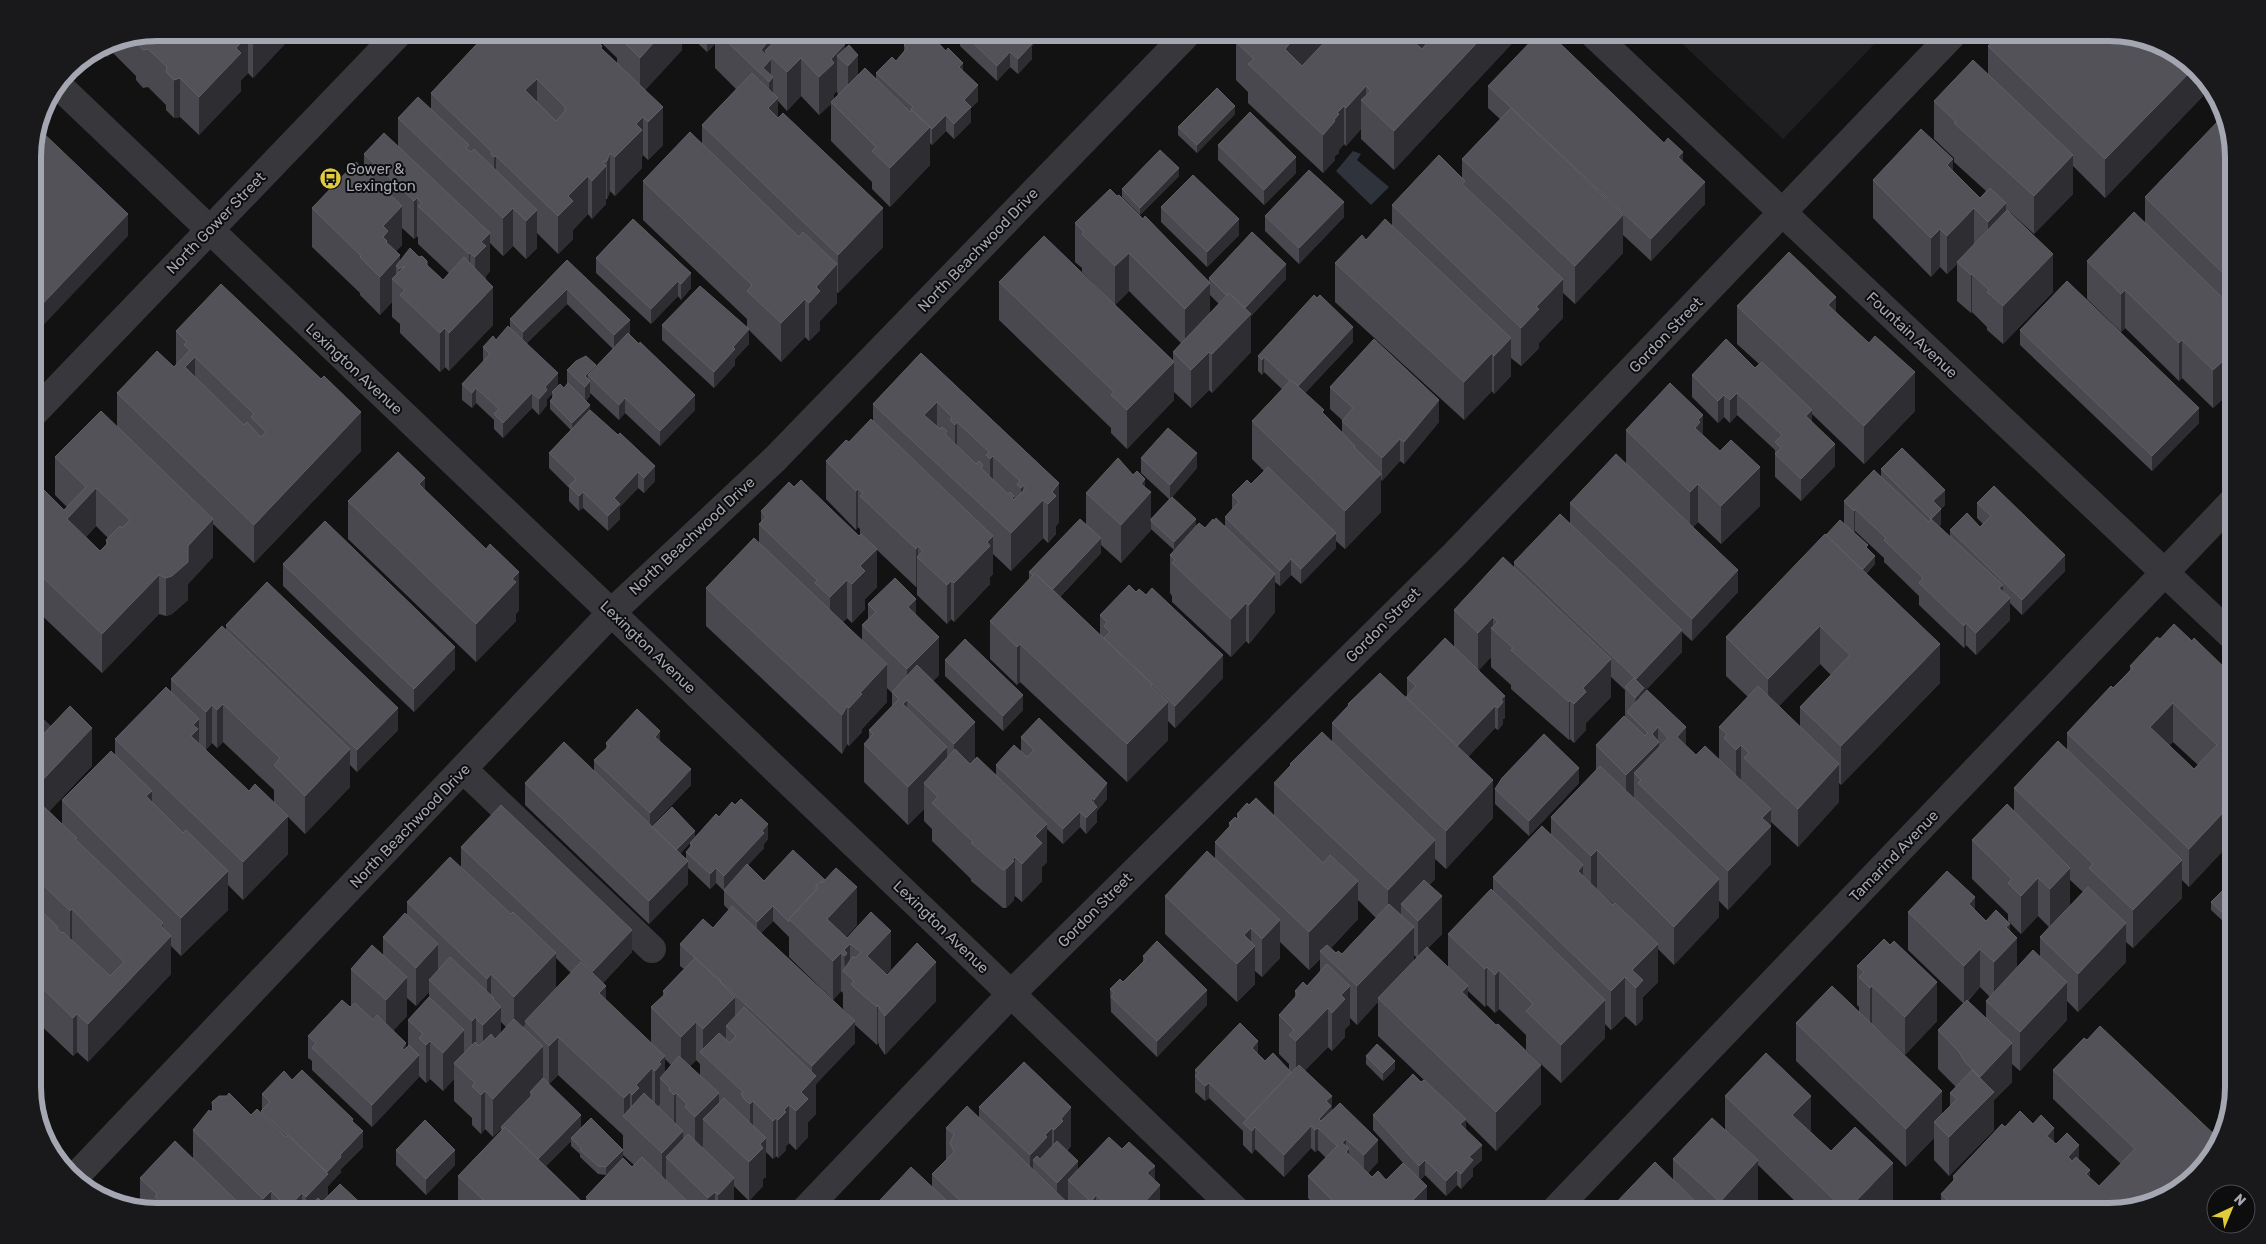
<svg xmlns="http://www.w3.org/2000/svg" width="2266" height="1244" font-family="Rubik,sans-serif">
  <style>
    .built { fill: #1e1e20 }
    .water { fill: #2e333c }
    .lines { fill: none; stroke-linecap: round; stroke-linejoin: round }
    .service { stroke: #38383c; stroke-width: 19 }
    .minor { stroke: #38383c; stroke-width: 28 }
    .tertiary { stroke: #38383c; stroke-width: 28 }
    .wall { fill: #48484e; fill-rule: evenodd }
    .shaded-wall { fill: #2e2e32 }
    .building { fill: #525258; stroke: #5f5f66; fill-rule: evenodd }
    .labels { text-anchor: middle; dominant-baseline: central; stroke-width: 4; stroke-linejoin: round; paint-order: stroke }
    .poi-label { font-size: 15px; fill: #a4a6b2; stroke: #0d0d0e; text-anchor: start }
    .street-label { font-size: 15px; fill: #a4a6b2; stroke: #0d0d0e }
    .rim { fill: none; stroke: #a4a6b2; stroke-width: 6 }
  </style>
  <rect width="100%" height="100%" fill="#121213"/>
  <path class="built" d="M1671 33H1885L1783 139Z"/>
  <path class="water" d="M1353 151 1361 154 1357 160 1389 187 1371 205 1336 171Z"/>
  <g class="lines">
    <path class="service" d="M33 722 54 742 33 765"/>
    <path class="minor" d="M58 85 984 968 1237 1211
      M464 770 652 949
      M76 1176 612 612 775 459 1189 32
      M804 1211 1011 994 1455 554 1955 32
      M1554 1211 2233 501"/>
    <path class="tertiary" d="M1591 32 2233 637
      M33 414 400 32"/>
  </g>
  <path class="wall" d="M157 32H296L253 78 248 73 241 80V91L199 135 180 117 174 118 166 110V105L148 87 143 88 136 80V76L112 52 107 57 99 49 110 42Z
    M590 32H682V50L645 90 663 145 648 160 643 155 642 157V168L615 196 610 191 607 199H606V204L592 219 588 214 573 230V239L558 254 537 233V248L526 259 513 246 503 256 490 243V271L486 276V279L493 325 449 371 445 367 440 372 400 333V324L392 317V302L380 315 360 295V293L312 247V208L364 170V154L398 146V118L431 108V93L602 49 617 63V58ZM402 228 414 239 417 236 418 238V244L449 273 443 280 427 265 400 260 396 251 402 245Z
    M686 32H834L845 48 858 74 876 79V73L896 61 904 51V45L963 71 978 101 971 108V122L954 139 946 131 932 145 930 143V165L890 207 872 189V182L831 141V104L819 115 801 96 787 111 778 101V117L883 247 838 293 837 292V303L820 321V330L809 341 805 337 781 362 749 330V344L735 359V365L714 388 662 340V325L747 327V319L643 220V181L702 144V125L736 89 715 68V44L707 52ZM837 91 838 95 834 99V94Z
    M851 32H873L863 43Z
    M960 32H1037V40L1032 46V59L1018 74 1010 67 997 81 960 46Z
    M1245 32H1517V38L1394 170 1361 139V129L1346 146 1344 144 1339 150V153L1335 156V160L1323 173 1248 103V92L1236 80V42Z
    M1988 46 2203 82V96L2105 198 2073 166V194L2034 234 2010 212 2053 292 2003 344 1987 330V327L1972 312 1971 313 1957 301V264L1947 274 1940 267 1931 277 1873 218V180L1953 171 1980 198 1986 191 1954 162V158L1934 139V101L1988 74Z
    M1488 86 1683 161 1705 204 1651 261 1623 235V253L1575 304 1563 293V318L1539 343V348L1521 366 1511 358V376L1494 394 1492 391 1464 420 1335 302V263L1366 240 1392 226V205L1462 178V159L1500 119 1488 108Z
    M1235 114 1197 153 1178 135V127Z
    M1218 145 1296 173 1264 205 1218 160Z
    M2233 150V390L2213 408 2182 378 2179 381 2125 328 2121 332 2087 299V261L2145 222V197Z
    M1179 176 1140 215 1122 197V189Z
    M1117 196 1143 219 1209 281V278L1286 279 1251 316V352L1212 393 1209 390 1191 408 1174 392V400L1127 449 1111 433V428L999 320V282L1114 304 1082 272V268L1075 262V223ZM1129 291 1181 343 1173 352V360L1115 305ZM1210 295 1219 304 1210 313Z
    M1161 207 1239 235 1207 267 1161 222Z
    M1265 216 1344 217 1299 264 1265 231Z
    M633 219 691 288 681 300 678 296 651 324 596 273V258Z
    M567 260 630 335 695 410 660 446 625 413 619 420 590 393V396L586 401 590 410 655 481 644 493 638 488 620 507V519L608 531 583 508 579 511 569 501V488L549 468V453L571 430 550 409V401L552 398V394L547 399V405L539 415 532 408 503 438 494 429V420L476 403 472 408 462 400V384L483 362V347L496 340 510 327V319ZM567 304 613 349 596 367 567 370V384L564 388 558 387 527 343Z
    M1737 306 1836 312 1915 411 1864 464 1812 414V422L1835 466 1801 501 1775 477V450L1737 415 1730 423 1724 417 1718 423 1692 397V375L1755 368 1759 364 1737 344Z
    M2020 330 2199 423 2152 471 2020 345Z
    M176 331 361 451 254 563 213 524V557L188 584V600L172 614 166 616 159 614 102 673 33 607V481L64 510 67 507 55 495V457L117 426V393L174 367 176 364ZM96 526 108 538 106 540V545L100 551 86 537Z
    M1353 342 1305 393 1324 414 1342 432V420L1330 409V387L1439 422 1404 464 1400 461 1382 481 1381 479V512L1345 549 1336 541V548L1301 584 1291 575 1280 586 1275 582V612L1249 644 1246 641 1231 657 1172 602V596L1170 593V555L1214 521 1225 526V517L1232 509V495L1251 484 1264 471 1252 459V421L1282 389 1264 372 1262 375 1258 371V356Z
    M921 353 1059 483V522L1056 526V534L1048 543 1043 538 1011 571 993 554V574L990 577V584L954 622 951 619 947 624 917 595V586L916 587 877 550V587L865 599V609L852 623 847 618 843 622 862 641V625L868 619V604L916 614 939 675 933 681 975 758 996 775V765L1021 752V737L1107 799 1097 811V822L1086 834 1080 827 1063 844 1047 829V862L1042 867V881L1022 902 1015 896 1014 897V900L1006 908H1003L971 881V879L932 841V829L924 821V809L908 825 864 782V744L869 739V730L892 706V693L887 688V702L862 729V732L849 746 847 744 842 754 706 626V588L759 543V524L761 523V511L794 487 859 536 860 534V529L858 527 856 530 826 499V461L873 421V404Z
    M1626 430 1703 435 1760 506 1721 544 1698 522 1693 527 1738 592 1692 641 1682 632V652L1644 692V694L1686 746 1696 755 1719 759V727L1748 697 1726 676V637L1826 535 1844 524V501L1881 476V469L1945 505 1941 509V524L1939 526 1950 537V530L1980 527 1983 524 1977 518V503L2065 571 2022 615 2010 603V620L1976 655 1966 645 1964 648 1919 605V596L1884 562V558L1855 531 1854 533 1868 549 1875 564 1866 574 1940 683 1841 785 1839 783V802L1798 847 1771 822V864L1728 910 1719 901V917L1674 965 1658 949V982L1643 997V1019L1636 1026 1625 1016 1611 1030 1605 1024V1038L1561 1083 1526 1050V1035L1499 1009 1495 1013 1487 1005 1485 1007 1468 991V998L1541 1104 1496 1151 1466 1121V1129L1482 1160 1473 1168V1176L1461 1189 1457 1185 1446 1196 1425 1175 1420 1180 1427 1208 1423 1212H1321L1308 1198V1176L1326 1158 1318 1150 1315 1152 1311 1148 1284 1177 1255 1149 1252 1154 1243 1145V1131L1209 1098 1205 1101 1195 1092V1070L1258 1055 1265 1061 1289 1070V1064L1279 1054V1015L1295 998V991L1307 986 1320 971V959L1309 970 1280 942V958L1262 977 1255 971V984L1237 1002 1165 934V896L1215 858V842L1229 827V823L1237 819V814L1249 805 1274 816V783L1290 767V764L1332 741V723L1348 707V704L1406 697 1407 696V678L1454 647V610L1514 568V562L1570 523V503L1626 463ZM1491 657V667L1511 685V689L1569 740 1570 739 1574 743 1586 730V723L1611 697V677L1625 690V717L1596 745V771L1551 817V834L1493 877V891L1448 934V968L1428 948 1442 934 1429 885 1435 879V859L1446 869 1493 818 1468 757 1495 728 1498 730 1503 724V719L1505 718 1479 670ZM1820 664 1831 675 1800 707V727L1779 706ZM1597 889 1614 905H1613ZM1358 900 1376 918 1342 954 1336 953 1331 948 1358 919ZM1414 955 1417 958 1414 961ZM1378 1002V1036L1424 1080 1421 1082 1373 1115V1130L1404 1164 1386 1180 1372 1177 1368 1173 1378 1162 1332 1111 1305 1070 1328 1047 1332 1051 1345 1037V1029L1350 1024V1018L1357 1025Z
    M1141 458 1197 468 1172 497 1196 519 1174 550 1151 529V530L1121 563 1101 545V553L1060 597 1100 635V615L1223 678 1175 728 1168 721V740L1127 782 1020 682 1017 685 990 659V621L1029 579V572L1086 524V493L1133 475 1145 487 1151 519 1169 499 1141 473Z
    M425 490 519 610 516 614V621L476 662 348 539V501Z
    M283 564 455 669 414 712 283 586Z
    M226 625 398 730 357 772 350 765V787L305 834 288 817V854L243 900 228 885V910L181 956 171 946V974L88 1062 77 1052 73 1056 33 1018V745L92 766 49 811 62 824V800L115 755V739L171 692V679L226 630ZM223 742 274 790V802L249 791 206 750 212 743 217 748Z
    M2160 639 2192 641 2233 676V840L2189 887 2182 880V898L2133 948 2126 942V962L2078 1012 2067 1001V1020L2020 1071 2012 1064V1082L1994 1100V1130L1949 1176 1934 1160V1138L1906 1167 1796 1061V1023L1859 1012V1007L1857 1005V966L1937 1021 1905 1055 1872 1024 1942 1114 1950 1106V1093L1956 1087 1938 1069V1030L1963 1003 1908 950V912L1975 910 1986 921 2010 930 2017 967 2040 957V937L2049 927 2038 916 2021 934 2008 921V914L1972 879V840L2014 811V788L2067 749V733L2113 688 2130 670V666ZM2173 742 2198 765 2194 769 2169 745ZM2070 880 2083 892 2070 906ZM1980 987 1990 997 1986 1001V1018L1968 1001Z
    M945 660 1023 710 1003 731 945 676Z
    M660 742 691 785 651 827 652 828 695 837 719 817 768 839 764 844V848L748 865 764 881 793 850 857 925 846 937 891 969 886 974 936 1001 885 1055 879 1046V1044L878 1043 877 1045 855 1025V1043L816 1084V1114L808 1122V1137L796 1150 789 1143 786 1146V1150L778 1158 776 1156 773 1159 766 1152V1177L763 1179V1186L749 1201 734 1186V1212H458V1176L501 1131V1129L493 1137 485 1129 481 1134 472 1125V1118L454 1101V1079L443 1091 430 1079 426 1083 419 1076V1069V1077L372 1127 312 1070V1061L308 1058V1036L351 1006V969L383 955V937L407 915V902L461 868V847L632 952 603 983 606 1000 651 1044V1007L663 996V991L684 969 680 966V944L713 928 729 910 724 905V891L716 883 710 889 688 868V884L649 924 525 805V783L594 772V760L606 749V743ZM690 843V848L686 852V860L680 854ZM773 921 789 937V957L833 1000 841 991 843 993V1009L851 1018 761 933ZM556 958 571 973 556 988ZM429 992V998L408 1020V1046L406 1048 393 1030 407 1016V998L416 1006ZM501 1022 506 1027 501 1033ZM665 1059 671 1065 665 1072ZM696 1060 700 1064V1076L690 1066ZM558 1075 623 1135V1150L581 1128 549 1084ZM571 1141V1146L580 1154V1157L598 1174 606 1175 623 1158 586 1197V1205L546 1166ZM623 1155 634 1165 632 1167 623 1158Z
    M1579 783 1529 836 1495 804V789Z
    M2211 902 2231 914V917L2225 923 2211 910Z
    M1143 956 1207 1005 1157 1057 1111 1012 1110 989 1123 982 1143 962Z
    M2087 1040 2219 1139 2109 1212H1941V1194L1953 1181V1176L2005 1127 2054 1143 2079 1160 2090 1178 2099 1186 2121 1164 2053 1099V1070Z
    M1366 1056 1395 1069 1383 1081 1366 1064Z
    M1024 1062 1071 1146 1067 1151 1078 1170 1155 1180 1160 1212H869L932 1187V1174L946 1160V1128L979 1118V1107Z
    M292 1080 353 1123 363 1147 341 1169V1172L328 1186V1196L370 1212H157L140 1207V1178L193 1158V1130L212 1110V1102L251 1115 261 1112 262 1110V1094Z
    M1725 1096 1811 1132 1831 1151 1893 1201 1883 1212H1806L1758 1165V1199L1746 1212H1610V1209L1673 1180V1159L1725 1130Z
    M396 1150 455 1165 426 1195 396 1165Z"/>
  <path class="shaded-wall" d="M215 32H220V38L215 43Z
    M259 32H296L253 78V40Z
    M663 32H682V50L640 96V58Z
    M707 32H715V44L707 52Z
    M776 32H788L765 51V65L771 59V80L773 77V102L778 98V136L768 108 769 107V82L761 75V50Z
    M863 32H873L863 43Z
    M1029 32H1037V40L1032 46V59L1018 74V59L1025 37Z
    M1300 32H1337L1285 87V49Z
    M1424 32H1436V59L1415 81V43Z
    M1487 32H1517V38L1394 170V131Z
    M248 35V73L241 80V91L199 135V97L236 48Z
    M110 42H112V52L107 57V44Z
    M845 44V63L837 56V91L834 94V101L831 102V104L819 115V77L831 59Z
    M1010 52V67L997 81V66Z
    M858 55V93L848 104V66Z
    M801 58V96L787 111V72Z
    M963 63V78L959 67Z
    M2192 70 2203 82V96L2105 198V159Z
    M180 78V117L174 118V80Z
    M537 79V118L525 90Z
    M978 85V101L971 108V122L954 139V124L964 100Z
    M1366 86V105L1361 100V129L1346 146V108Z
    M1235 106V114L1197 153V145Z
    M1344 106V144L1339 150V153L1335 156V160L1323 173V135L1334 120 1337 113Z
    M663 107V145L648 160V122Z
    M946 115V131L932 145V129Z
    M643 117V155L642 157V168L615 196V157L636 124Z
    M930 127V165L890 207V168Z
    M1683 152V174L1678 157Z
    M610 153V191L607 199V161Z
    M2073 155V194L2034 234V196Z
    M496 156V194L494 196V157Z
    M1296 157V173L1264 205V190Z
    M1953 159V197L1947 165Z
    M606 166V204L592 219V181Z
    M1179 168V176L1140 215V208Z
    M588 176V214L573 230V239L558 254V216L568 196Z
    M1705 182V204L1651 261V239Z
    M417 198V236L414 239V201Z
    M1344 202V217L1299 264V248Z
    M2006 203V242L1988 260V222Z
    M402 206V245L388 260 400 255V269L405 266V290L399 285V269L396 266V282L392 279V302L380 315V277L383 226Z
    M513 208V246L503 256V218Z
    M883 208V247L838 293V255Z
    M1974 208V247L1957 262V264L1947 274V236Z
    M537 210V248L526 259V221Z
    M128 214V236L33 336V314Z
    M1623 215V253L1575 304V266Z
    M1239 219V235L1207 267V252Z
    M1940 229V267L1931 277V238Z
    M490 233V271L486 276V284L475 296V257L481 242Z
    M470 253V291L469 293V254Z
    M1129 253V291L1115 305V266Z
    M2053 254V292L2003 344V306Z
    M837 264V303L820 321V330L809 341V303L816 287Z
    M1286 264V279L1251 316V352L1212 393V354L1242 311Z
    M691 273V288L681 300V284Z
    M1972 274V312L1971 313V275Z
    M1563 279V318L1539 343V348L1521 366V328L1536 307Z
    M678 281V296L651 324V309Z
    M1210 283V321L1185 347V309Z
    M493 287V325L449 371V333Z
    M567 289V304L523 347V332Z
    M2125 290V328L2121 332V294Z
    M1836 297V335L1828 305Z
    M805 299V337L781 362V323Z
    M630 320V335L614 350V335Z
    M1353 327V342L1297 402V387Z
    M445 328V367L440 372V333Z
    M749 329V344L735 359V365L714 388V372L733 347Z
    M1511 338V376L1494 394V356Z
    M2182 340V378L2179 381V343Z
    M1209 352V390L1191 408V370Z
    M2233 352V390L2213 408V370Z
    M1492 353V391L1464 420V382Z
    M195 357V396L185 367Z
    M1264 357V372L1262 375V360Z
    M1174 362V400L1127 449V410Z
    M596 365V380L588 375V384L590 381V396L585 402V376Z
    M1915 372V411L1864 464V426Z
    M558 373V388L552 392V394L547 399V405L539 415V399L545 387Z
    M476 388V403L472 408V393Z
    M532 393V408L503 438V423Z
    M1737 393V415L1730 423V400Z
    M695 395V410L660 446V431Z
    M1724 395V417L1718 423V401Z
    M625 398V413L619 420V405Z
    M1439 400V422L1404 464V442Z
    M937 402V440L924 415Z
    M590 405V412L572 431V423Z
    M2199 408V423L2152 471V456Z
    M1812 410V432L1806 416Z
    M361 412V451L254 563V525Z
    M1703 415V453L1695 428 1698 420Z
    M957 422V460L955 463V425Z
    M1400 439V461L1382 481V458Z
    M1835 444V466L1801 501V479Z
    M1197 453V468L1170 500V485Z
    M993 456V494L990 497V459Z
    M655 466V481L644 493V478Z
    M1760 467V506L1721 544V506Z
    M638 472V488L620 507V519L608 531V516L614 498Z
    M1381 474V512L1345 549V511Z
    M425 478V516L419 484Z
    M1145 479V498L1151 492V530L1121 563V525L1141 484Z
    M1059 483V522L1056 526V534L1048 543V504L1052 492Z
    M1698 484V522L1690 530V492Z
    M1023 485V520L1043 500V538L1011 571V533L1012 498 1014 496V530L1021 523V488Z
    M96 488V526L67 557V519Z
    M858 489V527L856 530V491Z
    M1945 490V505L1941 509V524L1931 534V519L1933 501Z
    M583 492V508L579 511V496Z
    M1855 509V531L1854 533V511Z
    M213 519V557L188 584V600L172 614 166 616V578L188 546Z
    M1196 519V527L1174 550V542Z
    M1336 533V548L1301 584V569Z
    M993 536V574L990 577V584L954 622V583L987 542Z
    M1101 538V553L1050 607V592Z
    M918 546V558L917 557V586L916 587V549Z
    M877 549V587L865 599V609L852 623V584L860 566Z
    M2065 555V571L2022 615V600Z
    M1875 556V564L1859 580V572Z
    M1291 559V575L1280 586V571Z
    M1738 570V592L1692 641V619Z
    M519 572V610L516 614V621L476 662V624L512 579Z
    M1275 574V612L1249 644V605Z
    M159 575V614L102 673V634Z
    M847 580V618L830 636V597Z
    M951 581V619L947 624V585Z
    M2003 585V605L2010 598V620L1976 655V633L1999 588Z
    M916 599V637L908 607Z
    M1246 603V641L1231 657V619Z
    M1493 617V629L1491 628V657L1478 671V633Z
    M1966 623V645L1964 648V626Z
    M1820 626V664L1768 717V679Z
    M1682 630V652L1644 692V726L1635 720 1636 679Z
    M939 637V675L911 703 907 700V738L903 704 907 700V669Z
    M1020 644V682L1017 685V647Z
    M1940 644V683L1841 785V746Z
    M455 647V669L414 712V689Z
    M1223 655V678L1175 728V706Z
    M1611 659V697L1586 723V730L1574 743V704L1583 688Z
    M887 664V702L862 729V732L849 746V708L860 693Z
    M1152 684V718L1168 702V740L1127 782V744L1151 686Z
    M1023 695V710L1003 731V716Z
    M1505 696V718L1503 719V724L1498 730V708L1501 699Z
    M1570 700V739L1569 740V702Z
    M2173 703V742L2150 766V727Z
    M223 704V742L217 748V710Z
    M212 705V743L206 750V712Z
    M847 706V744L842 754V715Z
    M1495 706V728L1453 773V751Z
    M398 708V730L357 772V750Z
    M199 719V757L191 736 193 725Z
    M975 722V760L954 783V744Z
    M1658 727V743L1659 742V780H1641L1634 773V806L1626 814V775L1652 734Z
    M1686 727V766L1677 737Z
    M92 728V766L35 827V788Z
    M660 731V746L655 737Z
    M1741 745V784L1736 788V750Z
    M947 747V785L924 783V809L908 825V787Z
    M350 749V787L305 834V796Z
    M1839 764V802L1798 847V809Z
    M1579 768V783L1529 836V821Z
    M691 769V785L650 828V813Z
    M1493 780V818L1446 869V831Z
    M1107 783V799L1097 811V822L1086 834V818L1091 800 1093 798V812L1094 810V800Z
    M152 791V829L146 796Z
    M2233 802V840L2189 887V849Z
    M1771 809V864L1728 910V871L1762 818Z
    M1080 812V827L1063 844V829Z
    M288 816V854L243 900V862Z
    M768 824V839L764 844V848L724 891V876Z
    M1047 824V862L1042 867V881L1022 902V864L1035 836Z
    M695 831V838L676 858V850Z
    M1435 840V879L1406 909 1401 904V914L1388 929V890Z
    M1597 850V889L1591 895V856Z
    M1015 857V896L1014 897V900L1006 908V869Z
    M2182 860V898L2133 948V910Z
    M688 861V884L649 924V901Z
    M1583 865V904L1578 871Z
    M716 868V883L710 889V874Z
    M2070 868V907L2050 927V889Z
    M228 871V910L181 956V918Z
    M2038 878V916L2021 934V896Z
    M1719 879V917L1674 965V927Z
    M1358 881V919L1324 955 1320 951V959L1309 970V932Z
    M857 887V925L828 956 827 919Z
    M1442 896V934L1418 959V921Z
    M1975 897V936L1969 904Z
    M2233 903V911L2231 914V917L2225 923V915L2229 908Z
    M773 906V921L757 937V922Z
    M72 909V947L70 949V911Z
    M1280 920V958L1262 977V939Z
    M163 923V944L171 936V974L88 1062V1024Z
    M2126 923V962L2078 1012V974Z
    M2010 924V945L2017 938V976L1994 1000V962L2006 927Z
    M1414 927V966L1378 998V1002L1357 1025V986Z
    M1251 928V950L1255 946V984L1237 1002V964L1244 935Z
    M632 930V952L593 994V971Z
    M891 931V969L867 994V956Z
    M438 944V983L429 980V992L416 1006V968Z
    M850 944V977L845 972 844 950Z
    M1658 944V982L1643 997V1019L1636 1026V988L1632 970Z
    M1980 949V987L1964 1004V966Z
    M556 953V991L525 1021V1025L514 1035V997Z
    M841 953V991L833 1000V961Z
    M936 962V1001L885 1055V1016Z
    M1487 967V1005L1485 1007V969Z
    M1499 970V1009L1495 1013V975Z
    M491 974V1013L487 1017V979Z
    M407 977V1016L386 1039V1000Z
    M1625 977V1016L1611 1030V991Z
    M721 981V1011L735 997V1035L726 1026V1044L703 1055V1029L720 982Z
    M1937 982V1021L1905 1055V1017Z
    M2067 982V1020L2020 1071V1032Z
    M606 986V1025L599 993Z
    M1350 986V1024L1345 1029V1037L1332 1051V1013L1341 995Z
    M1468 986V1025L1462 992Z
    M1872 986V1024L1870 1026V988Z
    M1207 990V1005L1157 1057V1041Z
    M494 998V1013L501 1007V1045L483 1063V1025L493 999Z
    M1605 1000V1038L1561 1083V1045Z
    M878 1005V1043L877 1045V1007Z
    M1328 1008V1047L1296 1080V1041Z
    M77 1014V1052L73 1056V1018Z
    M476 1017V1055L472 1059V1021Z
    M855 1021V1043L816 1084V1114L808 1122V1137L796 1150V1111L801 1092 812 1080V1066Z
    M696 1022V1060L681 1075V1037Z
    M464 1030V1069L454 1063V1079L443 1091V1053Z
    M558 1037V1075L549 1084V1046Z
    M430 1041V1079L426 1083V1045Z
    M1258 1041V1057L1252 1048Z
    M406 1043V1065L402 1048Z
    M2012 1043V1082L1994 1100V1130L1949 1176V1137L1980 1106V1077Z
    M543 1046V1084L530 1092V1098L501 1127V1129L493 1137V1099Z
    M419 1055V1077L372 1127V1105Z
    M665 1056V1082L660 1078V1104L655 1109V1071L659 1062Z
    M1395 1061V1069L1383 1081V1073Z
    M1541 1065V1104L1496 1151V1112Z
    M652 1068V1106L632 1125V1095L636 1085Z
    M1209 1083V1098L1205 1101V1086Z
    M485 1091V1129L481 1134V1095Z
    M1942 1091V1130L1934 1122V1138L1906 1167V1129Z
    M630 1092V1123L624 1117V1098Z
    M676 1093V1132L674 1133V1095Z
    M719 1093V1132L703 1119V1146L695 1155V1117Z
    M1332 1096V1118L1325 1135 1319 1119 1326 1101Z
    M1811 1096V1134L1792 1115Z
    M753 1101V1140L750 1142V1104Z
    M789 1105V1143L786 1146V1150L778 1158V1120L784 1110Z
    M1071 1107V1146L1063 1154 1054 1169V1130L1061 1119Z
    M581 1115V1131L571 1138V1141L534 1178V1163Z
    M776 1118V1156L773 1159V1121Z
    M1466 1119V1134L1460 1124Z
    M1311 1126V1148L1284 1177V1155Z
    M1255 1127V1149L1252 1154V1131Z
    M1052 1128V1166L1045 1173V1172L1033 1160V1190L1030 1193V1155L1045 1135Z
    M1318 1128V1150L1315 1152V1130Z
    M2054 1128V1156L2047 1136Z
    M363 1131V1147L341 1169V1172L328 1186V1212H306V1197L326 1173 340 1155Z
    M683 1131V1169L666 1157V1187L662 1192V1153Z
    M766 1138V1177L763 1179V1186L749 1201V1162L760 1144Z
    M1346 1139V1151L1349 1148V1171L1342 1143Z
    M1378 1140V1162L1364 1177V1155Z
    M2219 1143 2217 1149 2201 1164V1160Z
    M1482 1145V1160L1473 1168V1176L1461 1189V1174L1469 1157Z
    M2079 1145V1173L2068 1157Z
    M455 1150V1165L426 1195V1179Z
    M623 1150V1158L606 1175V1167Z
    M1425 1160V1175L1419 1181V1166Z
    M1758 1160V1199L1746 1212H1720V1202Z
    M1078 1161V1189L1068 1180V1209L1057 1212V1183Z
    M1893 1163V1201L1883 1212H1846Z
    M1155 1166V1191L1160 1185V1212H1136L1147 1173Z
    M1457 1170V1185L1446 1196V1181Z
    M2090 1170V1199L2086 1174Z
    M734 1178V1212H718V1195Z
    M1427 1186V1208L1423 1212H1410V1203Z
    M271 1191V1212H263V1199Z
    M715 1192V1212H708V1198Z
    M302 1193V1212H288V1208Z
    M1096 1195V1212H1091V1202Z
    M687 1201V1212H677Z"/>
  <path class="building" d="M157 32H208L217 41 222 35 228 41 236 32H259L253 40 248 35 236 48 241 53 199 97 180 78 174 80 166 72 167 67 148 49 143 50 136 42 135 37Z
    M488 32H585L596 44 598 42 602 46 601 48 663 107 648 122 643 117 636 124 642 130 615 157 610 153 607 161 602 162 606 166 592 181 588 176 568 196 573 201 558 216 496 156 494 157 491 154 492 152 431 93ZM537 79 565 107V111L556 121 525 90Z
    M618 32H663L640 58 620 38 622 36Z
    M717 32H776L761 50 771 59 763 68 773 77 769 82Z
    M783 32H834L845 44 831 59 834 63 819 77 801 58 787 72 765 51Z
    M916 32H928L946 51 948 48 963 63 959 67 978 85 964 100 971 107 954 124 946 115 932 129 930 127 912 110 911 109 913 107 876 73 892 57 896 61 907 48 904 45Z
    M962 32H1029L1025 37 1032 44 1018 59 1010 52 997 66Z
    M1245 32H1300L1285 49 1302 66 1334 32H1424L1415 43 1422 49 1436 32H1487L1394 131 1361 100 1371 91 1366 86 1346 108 1344 106 1337 113 1339 114 1334 120 1335 121 1323 135 1248 64 1254 59 1236 42Z
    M1540 32H1548L1664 143 1668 138 1683 152 1678 157 1705 182 1651 239 1488 86Z
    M2001 32H2109L2171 49 2192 70 2105 159 1988 46Z
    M849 45 858 55 848 66 837 56Z
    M1973 60 2073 155 2034 196 1954 123 1956 122 1934 101Z
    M865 68 910 112 912 110 930 127 890 168 872 151 876 147 831 102Z
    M752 73 778 98 768 108 778 118 783 113 883 208 838 255 702 125Z
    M1217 88 1235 106 1197 145 1178 127Z
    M418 97 469 145 466 148 471 152 474 149 537 210 526 221 513 208 503 218 398 118Z
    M1511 108 1623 215 1575 266 1462 159Z
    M1250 112 1296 157 1264 190 1218 145Z
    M2223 116 2233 150V283L2145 197Z
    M38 128 128 214 33 314V150Z
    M1921 129 1953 159 1947 165 1980 198 1990 188 2006 203 1988 222 1974 208 1947 236 1940 229 1931 238 1873 180Z
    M690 132 799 237 803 232 837 264 816 287 820 291 809 303 805 299 781 323 747 291 752 285 643 181Z
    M384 133 490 233 481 242 486 246 475 257 470 253 469 254 418 206 422 203 417 198 414 201 364 154Z
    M1160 150 1179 168 1140 208 1122 189Z
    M1439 155 1465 181 1462 184 1563 279 1536 307 1539 309 1521 328 1392 205Z
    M356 162 402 206 383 226 388 231 383 237 387 241 386 242 400 255 380 277 360 257 361 256 312 208Z
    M1309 170 1344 202 1299 248 1265 216Z
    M1193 175 1239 219 1207 252 1161 207Z
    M1110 189 1117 196 1119 195 1143 219 1145 216 1210 283 1185 309 1129 253 1115 266 1082 234 1084 232 1075 223Z
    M2007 210 2053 254 2003 306 1987 292 1989 290 1972 274 1971 275 1957 262Z
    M2134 212 2233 308V352L2213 370 2182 340 2179 343 2125 290 2121 294 2087 261Z
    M633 219 691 273 681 284 678 281 651 309 596 258Z
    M1385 219 1511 338 1494 356 1492 353 1464 382 1335 263 1362 235 1366 240Z
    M1252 232 1286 264 1245 308 1229 293 1227 296 1209 278Z
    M1044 236 1174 362 1127 410 1111 395 1114 392 999 282Z
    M410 248 419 257 422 256 427 261V265L443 280 464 257 493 287 449 333 445 328 440 333 400 295 405 290 392 279 405 266 399 269 396 266Z
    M1789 252 1836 297 1828 305 1869 343 1875 336 1915 372 1864 426 1737 306Z
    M567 260 630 320 614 335 567 289 523 332 510 319Z
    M2067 281 2199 408 2152 456 2020 330Z
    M221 284 321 379 324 376 361 412 254 525 117 393 157 351 174 367 190 350 184 345 187 342 176 331ZM195 357 254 414 251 417 266 432 261 437 247 422 244 425 185 367Z
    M700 286 749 329 733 347 735 349 714 372 662 325Z
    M1229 293 1251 314 1212 354 1209 352 1191 370 1173 352Z
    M1314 295 1317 298 1320 295 1353 327 1298 386 1291 380 1290 381 1264 357 1262 360 1258 356Z
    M508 326 558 373 545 387 547 390 539 399 532 393 503 423 494 414 499 409 476 388 472 393 462 384 490 354 483 347 493 336 496 340Z
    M628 333 639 344 640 342 695 395 660 431 625 398 619 405 588 375Z
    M1374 339 1439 400 1404 442 1400 439 1382 458 1342 421 1353 408 1330 387Z
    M1726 339 1755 368 1762 362 1812 410 1806 416 1835 444 1801 479 1775 454 1781 448 1775 442 1782 435 1737 393 1730 400 1724 395 1718 401 1692 375Z
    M921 353 1059 483 1052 492 1056 496 1048 504 1043 500 1011 533 873 404ZM937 402 952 417 950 420 955 425 957 422 989 452 986 455 990 459 993 456 1020 481 1017 485 1021 488 1023 485 1026 488 1014 500 1012 498 1014 496 1010 492 1008 494 981 468 983 465 979 461 976 464 945 434 947 431 942 427 940 429 924 415Z
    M586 356 596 365 585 376 590 381 585 387 567 370 576 361Z
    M1291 380 1324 410 1322 412 1355 446 1354 447 1381 474 1345 511 1252 421Z
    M568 383 590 405 572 423 550 401 555 395 552 392 560 384 564 388Z
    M1670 383 1703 415 1698 420 1700 422 1695 428 1720 451 1731 440 1760 467 1721 506 1698 484 1690 492 1626 430Z
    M590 410 618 435 620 433 655 466 644 478 638 472 614 498 620 504 608 516 583 492 579 496 569 486 576 479 549 453Z
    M101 411 213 519 188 546V562L172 576 166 578 159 575 102 634 33 568V481L34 480 64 510 86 487 55 457ZM96 488 130 520 122 528 120 526 106 540 108 543 100 551 67 519Z
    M871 419 993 536 987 542 990 546 954 583 951 581 947 585 917 557 923 551 918 546 916 549 860 496 863 493 858 489 856 491 826 461 846 440 849 442Z
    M1168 428 1197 453 1170 485 1141 458Z
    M1902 448 1945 490 1933 501 1941 509 1931 519 1881 469Z
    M398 452 425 478 419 484 486 549 490 544 519 572 512 579 516 582 476 624 348 501Z
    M1616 454 1738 570 1692 619 1570 503Z
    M1118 458 1133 475 1137 471 1145 479 1141 484 1151 492 1121 525 1086 493Z
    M1268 467 1336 533 1301 569 1291 559 1280 571 1225 517 1239 502 1232 495 1247 480 1251 484Z
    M1874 470 1929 522 1931 519 2003 585 1999 588 2010 598 1976 633 1966 623 1964 626 1919 583 1923 578 1884 540 1886 538 1855 509 1854 511 1844 501Z
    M801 480 859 536 861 534 877 549 860 566 865 571 852 584 847 580 830 597 815 583 817 580 759 524 766 517 761 511 789 482 794 487Z
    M1994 486 2065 555 2022 600 1950 530 1967 513 1980 527 1991 516 1977 503Z
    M1172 497 1196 519 1174 542 1151 521V519Z
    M1560 514 1682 630 1636 679 1514 562Z
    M1216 518 1275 574 1249 605 1246 603 1231 619 1172 563 1175 560 1170 555 1199 523 1205 528 1213 519 1214 521Z
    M1080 519 1101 538 1052 590 1035 573 1033 575 1029 572Z
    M1840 520 1868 545 1866 547 1875 556 1862 570 1826 535Z
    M325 521 455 647 414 689 283 564Z
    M1825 534 1940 644 1841 746 1800 707 1850 655 1820 626 1768 679 1726 637Z
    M754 538 887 664 860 693 862 694 849 708 847 706 842 715 706 588Z
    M1503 557 1611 659 1583 688 1586 692 1574 704 1570 700 1569 702 1511 650 1513 648 1491 628 1498 622 1493 617 1478 633 1454 610Z
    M1035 573 1152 684 1151 686 1168 702 1127 744 1020 644 1017 647 990 621Z
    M895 578 916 599 908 607 939 637 907 669 862 625 876 612 868 604Z
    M267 582 398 708 357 750 226 625Z
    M1129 585 1136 592 1139 589 1146 595 1152 588 1223 655 1175 706 1104 638 1110 632 1104 626 1107 622 1100 615Z
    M2174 624 2192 641 2194 638 2233 676V802L2189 849 2067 733 2111 686 2113 688 2133 668 2130 666 2157 637 2160 639ZM2173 703 2217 745 2194 769 2150 727Z
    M222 626 350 749 305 796 274 765 280 758 223 704 217 710 212 705 206 712 171 679Z
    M1445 638 1505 696 1501 699 1503 702 1498 708 1495 706 1457 746 1406 697 1416 686 1407 678Z
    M965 639 1023 695 1003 716 945 660Z
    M917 665 975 722 954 744 907 700 903 704 947 747 908 787 864 744 873 734 869 730 899 699 892 692Z
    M1380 673 1493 780 1446 831 1332 723 1349 705 1348 704Z
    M1634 678 1644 688 1635 698 1625 687Z
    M1758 686 1839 764 1798 809 1744 758 1749 753 1741 745 1736 750 1724 738 1727 734 1719 727Z
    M166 687 199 719 193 725 198 729 191 736 249 791 255 784 288 816 243 862 115 739Z
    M1647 690 1686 727 1677 737 1696 755 1705 746 1771 809 1762 818 1771 826 1728 871 1638 783 1641 780 1634 773 1668 738 1658 727 1652 734 1659 742 1626 775 1596 745 1624 716 1645 736 1648 733 1627 712Z
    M70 706 92 728 35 788 33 786V745Z
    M637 709 660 731 655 737 691 769 650 813 594 760 609 746 606 743Z
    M1039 718 1107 783 1094 800 1093 798 1091 800 1097 807 1086 818 1080 812 1063 829 996 765 1014 745 1027 757 1034 750 1021 737Z
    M1322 732 1435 840 1388 890 1274 783 1291 765 1290 764Z
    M1544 734 1579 768 1529 821 1495 789 1502 778Z
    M2058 741 2182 860 2133 910 2089 868 2093 864 2014 788Z
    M564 742 688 861 649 901 525 783Z
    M955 749 970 764 977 757 1047 824 1035 836 1042 843 1022 864 1015 857 1012 860 1014 861 1006 869 1003 870 971 843 973 842 932 803 938 797 924 783Z
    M111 751 152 791 146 796 183 833 186 830 228 871 181 918 62 800Z
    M1600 766 1719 879 1674 927 1597 850 1591 856 1551 817Z
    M1256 798 1323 863 1330 855 1358 881 1309 932 1215 842 1231 825 1229 823 1235 817 1237 819 1239 816 1237 814 1247 803 1249 805Z
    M741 799 768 824 762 831 764 833 724 876 716 868 710 874 686 852 692 845 690 843 716 814 719 817 732 802 735 805Z
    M2007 804 2070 868 2050 889 2038 878 2021 896 2008 883 2012 879 1972 840Z
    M501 805 632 930 593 971 461 847Z
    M43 806 77 838 75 839 163 923 161 926 171 936 88 1024 77 1014 73 1018 33 979V903L58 927 57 929 62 933 63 932 110 976 124 962 72 909 70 911 33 875V817Z
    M672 807 695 831 676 850 652 827Z
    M1542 826 1583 865 1578 871 1613 905 1615 903 1658 944 1632 970 1643 980 1636 988 1625 977 1611 991 1493 877Z
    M793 850 825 880 822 883 821 881 816 886V890L789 919V922L773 906 757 922 724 890 747 864 764 881Z
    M1207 851 1280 920 1262 939 1251 928 1244 935 1255 946 1237 964 1165 896Z
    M450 857 511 914 513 912 556 953 514 997 491 974 487 979 407 902Z
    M836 868 857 887 827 919 847 938 871 912 891 931 867 956 887 975 917 943 936 962 885 1016 879 1008 880 1007 878 1005 877 1007 856 989 851 984 854 981 843 971 853 956 855 958 861 952 850 944 844 950 847 953 845 956 841 953 833 961 789 919 818 888 816 886 821 881 822 883Z
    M1947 871 1975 897 1969 904 1986 921 1996 910 2010 924 2006 927 2017 938 1994 962 1980 949 1964 966 1908 912Z
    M1424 880 1442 896 1418 921 1401 904Z
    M2088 887 2126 923 2078 974 2040 937Z
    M1491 889 1605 1000 1561 1045 1526 1011 1533 1004 1499 970 1495 975 1487 967 1485 969 1448 934Z
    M2223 890 2233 900V903L2229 908 2231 910 2225 915 2211 902Z
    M1389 904 1414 927 1357 986 1320 951 1327 945 1336 953 1338 951 1342 954Z
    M732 906 855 1021 812 1066 680 944 703 919 713 928Z
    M405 913 438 944 416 968 383 937Z
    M1884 939 1890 945 1894 941 1937 982 1905 1017 1872 986 1870 988 1859 977 1864 972 1857 966Z
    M1157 941 1207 990 1157 1041 1111 997 1114 993 1110 989 1120 979 1123 982 1146 959 1143 956Z
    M372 945 407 977 386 1000 351 969Z
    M1427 947 1468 986 1462 992 1496 1025 1498 1024 1541 1065 1496 1112 1378 998Z
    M2033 950 2067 982 2020 1032 1986 1001Z
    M450 957 494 998 493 999 501 1007 483 1025 477 1020 476 1017 472 1021 429 980Z
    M695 958 721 981 720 982 735 997 703 1029 696 1022 681 1037 651 1007 666 993 663 991Z
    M581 962 606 986 599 993 665 1056 659 1062 661 1064 655 1071 652 1068 636 1085 639 1088 632 1095 630 1092 624 1098 558 1037 549 1046 525 1021Z
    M1327 964 1350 986 1341 995 1345 999 1332 1013 1328 1008 1296 1041 1289 1035 1294 1030 1279 1015 1298 994 1295 991 1303 982 1307 986Z
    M1832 986 1942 1091 1906 1129 1796 1023Z
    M429 997 464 1030 443 1053 430 1041 426 1045 419 1038 423 1034 408 1020Z
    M342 1000 350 1007 355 1003 373 1020 377 1015 406 1043 402 1048 404 1050 409 1045 419 1055 372 1105 312 1048 316 1043 308 1036Z
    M1967 1000 2012 1043 1980 1077 1965 1062 1959 1052 1938 1030Z
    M744 1007 816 1076 801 1092 808 1099 796 1111 789 1105 784 1110 786 1112 778 1120 776 1118 773 1121 753 1101 750 1104 745 1100 741 1094 743 1092 700 1052 719 1033 730 1043 736 1036 726 1026Z
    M514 1019 543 1046 493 1099 485 1091 481 1095 472 1086 475 1083 454 1063 475 1042 479 1046 491 1034 495 1039Z
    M1240 1023 1258 1041 1252 1048 1265 1061 1273 1053 1291 1072 1247 1119 1209 1083 1205 1086 1195 1076 1199 1073 1195 1070Z
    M2100 1026 2219 1139V1143L2201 1160 2204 1162 2171 1195 2109 1212H1960L1941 1194 1956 1178 1953 1176 2002 1124 2005 1127 2020 1111 2033 1124 2041 1115 2054 1128 2047 1136 2056 1144 2067 1133 2079 1145 2068 1157 2072 1161 2076 1157 2090 1170 2086 1174 2099 1186 2135 1149 2053 1070 2084 1038 2087 1040Z
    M1377 1044 1395 1061 1383 1073 1366 1056Z
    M1766 1053 1811 1096 1792 1115 1831 1151 1855 1127 1893 1163 1846 1211 1725 1096Z
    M679 1056 719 1093 695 1117 685 1107 687 1104 676 1093 674 1095 669 1090 670 1088 660 1078Z
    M1024 1062 1071 1107 1061 1119 1063 1121 1054 1130 1052 1128 1045 1135 1047 1137 1030 1155 979 1107Z
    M1299 1065 1332 1096 1326 1101 1331 1106 1319 1119 1321 1121 1340 1103 1378 1140 1364 1155 1346 1139 1342 1143 1349 1148 1346 1152 1372 1177 1378 1171 1386 1180 1403 1163 1427 1186 1410 1203 1417 1211V1212H1344L1308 1176 1337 1146 1318 1128 1315 1130 1311 1126 1284 1155 1255 1127 1252 1131 1243 1123Z
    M302 1070 353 1119 352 1121 363 1131 340 1155 341 1157 327 1172 288 1135V1136L261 1111 270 1102 262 1094 284 1071 292 1080Z
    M1972 1070 1994 1092 1949 1137 1934 1122 1957 1099 1950 1093Z
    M1413 1074 1421 1082 1424 1080 1466 1119 1460 1124 1482 1145 1469 1157 1473 1160 1461 1174 1457 1170 1446 1181 1425 1160 1419 1166 1373 1115Z
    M543 1078 581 1115 538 1159 505 1127 503 1129 501 1127 533 1094 530 1092Z
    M229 1093 251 1115 257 1109 286 1137 288 1135 328 1174 306 1197 302 1193 288 1208 271 1191 263 1199 193 1130 209 1110 211 1112 213 1109 212 1102 219 1096H227Z
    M644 1093 683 1131 662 1153 623 1116Z
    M724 1098 766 1138 760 1144 763 1148 749 1162 703 1119Z
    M967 1106 1074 1209 1071 1212H972L932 1174 954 1152 950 1143 954 1134 946 1128Z
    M591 1118 623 1150 606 1167 598 1166 580 1150 581 1148 571 1138Z
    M1712 1118 1758 1160 1720 1202 1673 1159Z
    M425 1120 455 1150 426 1179 396 1150Z
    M505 1127 592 1212H496L458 1176Z
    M688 1134 734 1178 718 1195 715 1192 708 1198 666 1157Z
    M1109 1137 1122 1149 1129 1142 1155 1166 1147 1173 1160 1185 1136 1212H1100L1097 1208 1103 1201 1096 1195 1091 1202 1068 1180Z
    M175 1141 248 1212H176L173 1208 170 1211 155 1197 157 1194 140 1178Z
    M1057 1141 1078 1161 1057 1183 1033 1160 1037 1156 1040 1159Z
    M642 1157 687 1201 677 1212H601L586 1197 623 1158 632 1167Z
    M1655 1162 1706 1212H1612L1610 1209Z
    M911 1167 959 1212H869Z
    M340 1184 370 1212H306L318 1198 322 1202Z
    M1757 1204 1763 1210 1767 1206 1773 1212H1750Z
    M1828 1207 1834 1212H1824Z"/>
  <defs>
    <symbol id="bus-disc" viewBox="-11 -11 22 22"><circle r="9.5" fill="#e1cb3c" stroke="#0d0d0e"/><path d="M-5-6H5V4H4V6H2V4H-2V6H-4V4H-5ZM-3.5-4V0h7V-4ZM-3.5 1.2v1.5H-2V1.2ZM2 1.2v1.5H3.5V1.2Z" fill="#111"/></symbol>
  </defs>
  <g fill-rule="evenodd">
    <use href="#bus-disc" x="318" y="166" width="25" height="25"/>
  </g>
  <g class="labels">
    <g class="poi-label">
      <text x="346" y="169">Gower &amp;<tspan x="346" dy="17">Lexington</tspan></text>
    </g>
    <g class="street-label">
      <text transform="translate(216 223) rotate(-46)">North Gower Street</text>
      <text transform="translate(978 250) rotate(-46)">North Beachwood Drive</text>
      <text transform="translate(1666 335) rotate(-46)">Gordon Street</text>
      <text transform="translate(1912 335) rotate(43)">Fountain Avenue</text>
      <text transform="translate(354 369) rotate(43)">Lexington Avenue</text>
      <text transform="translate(692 536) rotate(-43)">North Beachwood Drive</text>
      <text transform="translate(1383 625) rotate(-45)">Gordon Street</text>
      <text transform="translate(648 647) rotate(44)">Lexington Avenue</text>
      <text transform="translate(410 826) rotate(-46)">North Beachwood Drive</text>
      <text transform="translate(1894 856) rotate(-46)">Tamarind Avenue</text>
      <text transform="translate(1095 910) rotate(-45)">Gordon Street</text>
      <text transform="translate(941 927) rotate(44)">Lexington Avenue</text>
    </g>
  </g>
  <path d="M0 0H2266V1244H0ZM157 41H2109A116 116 0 0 1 2225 157V1087A116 116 0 0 1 2109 1203H157A116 116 0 0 1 41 1087V157A116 116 0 0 1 157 41Z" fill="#19191b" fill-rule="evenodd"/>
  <path class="rim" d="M157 41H2109A116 116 0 0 1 2225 157V1087A116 116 0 0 1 2109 1203H157A116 116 0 0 1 41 1087V157A116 116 0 0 1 157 41Z"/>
  <g transform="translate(2231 1209) rotate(44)"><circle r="24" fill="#0d0d0e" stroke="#494a50"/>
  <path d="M0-4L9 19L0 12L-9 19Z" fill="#e1cb3c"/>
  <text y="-8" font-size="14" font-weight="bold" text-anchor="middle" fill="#a4a6b2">N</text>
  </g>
</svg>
